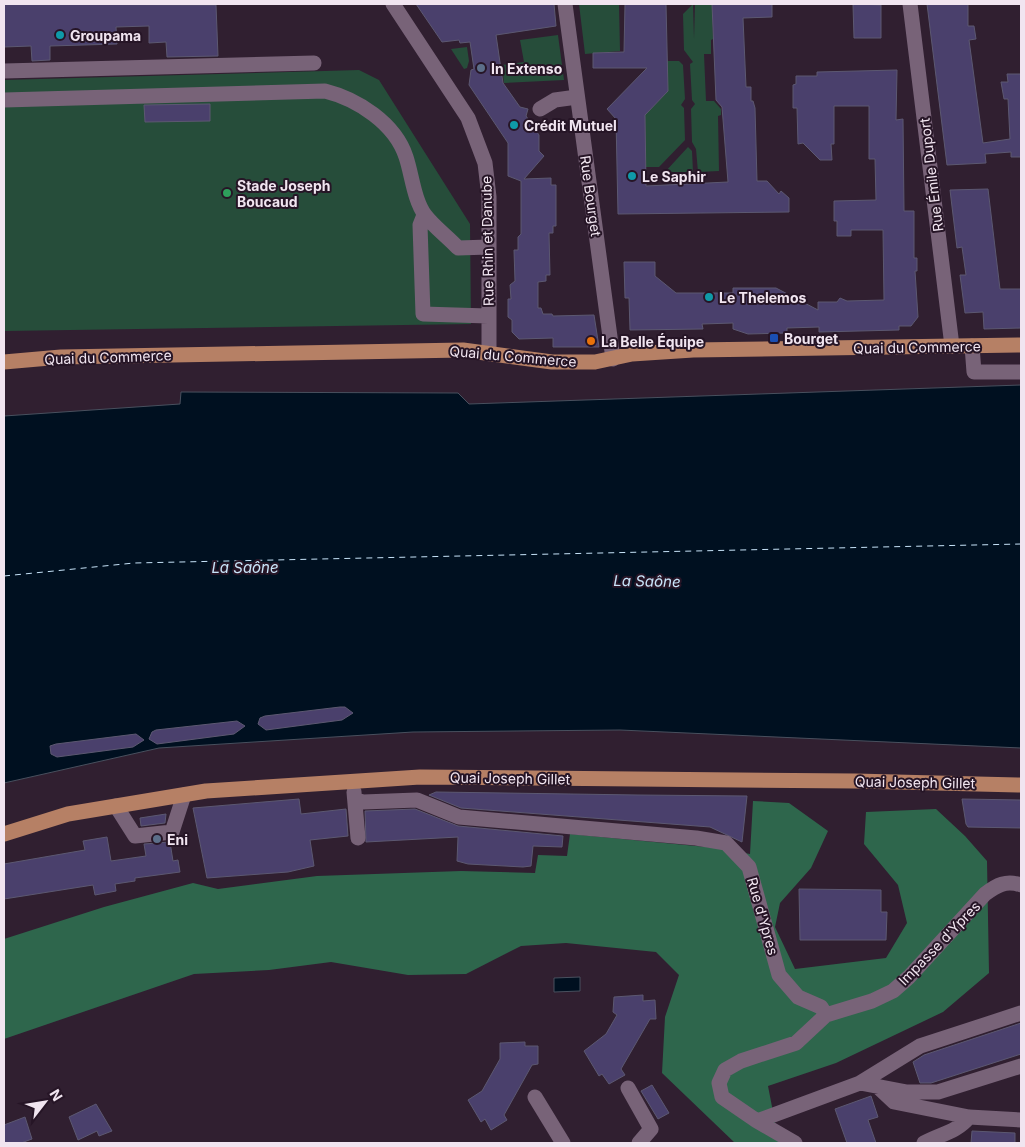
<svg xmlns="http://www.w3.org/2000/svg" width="1025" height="1147" font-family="Inter,sans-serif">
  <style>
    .green { fill: #264d3a }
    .forest { fill: #2e664c }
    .water { fill: #001020; stroke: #48505e }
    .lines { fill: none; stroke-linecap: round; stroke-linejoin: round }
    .ferry { stroke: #c8e4f9; stroke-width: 1; stroke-dasharray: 6 5; stroke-linecap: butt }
    .building { fill: #4a406c; stroke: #5c5871 }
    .minor { stroke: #786378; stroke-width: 15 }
    .major { stroke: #b68065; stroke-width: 15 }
    .culture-dot { fill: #0f9aa8; stroke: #261526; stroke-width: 2 }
    .service-dot { fill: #5c6f8a; stroke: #261526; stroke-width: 2 }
    .leisure-dot { fill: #2e9e5b; stroke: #261526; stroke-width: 2 }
    .transit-dot { fill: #1a4fb4; stroke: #261526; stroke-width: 2 }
    .food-dot { fill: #e8710a; stroke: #261526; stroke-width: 2 }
    .labels { text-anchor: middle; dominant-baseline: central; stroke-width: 4; stroke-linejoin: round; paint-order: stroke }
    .poi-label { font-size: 14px; font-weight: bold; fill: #f1e5f0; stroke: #261526; text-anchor: start }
    .street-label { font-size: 14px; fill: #f1e5f0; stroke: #261526 }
    .water-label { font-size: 15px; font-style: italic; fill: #c8e4f9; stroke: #261526 }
  </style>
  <rect width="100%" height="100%" fill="#301f30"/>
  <path class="green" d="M579 4H619L620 51 585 54Z
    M693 4 694 39 695 4H712L713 39 711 40V54H704L706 101H714L721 109V115L718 116 719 171 698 172 696 149 692 142 691 109 695 104 692 100 690 64 693 62 684 50 683 14Z
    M558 35 564 80 504 83 502 65 524 62 520 40Z
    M467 47 469 61 467 68 464 69 451 49Z
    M667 61H679L683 65 685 99 681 105 684 108 685 140 659 167H646L645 115 668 91Z
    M359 70 379 80 470 224 471 324 4 331V80Z
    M688 147 692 151 693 172H665Z"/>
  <path class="forest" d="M753 801 789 803 828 831 811 868 780 903 775 927 795 969 886 958 907 923 898 885 864 844 866 812 936 809 965 836 987 861 989 973 943 1012 836 1063 768 1086 779 1143H735L662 1073 665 1017 679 975 656 952 566 943 521 946 466 974 408 975 331 962 269 970 194 974 4 1039V939L104 907 193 883 218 889 317 876 461 871 535 873 538 855 567 856 570 834 717 848 750 854Z"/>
  <path class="water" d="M1021 385V748L620 730 413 732 159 748 4 783V416L180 404 181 392 458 393 469 404Z
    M580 977V991L554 992V978Z"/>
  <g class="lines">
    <path class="ferry" d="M4 576 134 563 1021 544"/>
  </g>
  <path class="building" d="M4 4 216 5 218 56 167 57 166 42 149 43V26L116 27 117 44 50 46V60L32 61 31 46 4 47Z
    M416 4H554L556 26 496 35 503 83 520 107 528 109 526 116 539 135V151L544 156 524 179 551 178V185H556V226H553V233H549L550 275H546V281L538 282V308H541L543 314H552L553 316 594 315 599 347H553V338L519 339 512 332V320L508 317V299H511L510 285 515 281 514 250H518V237L521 234V181L508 176V143L469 85 471 70 474 69 470 42 460 43 459 40 442 42Z
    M625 4H666L668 91 645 115 646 186 728 182 722 107 716 100 712 4H772V17L743 18 746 87H751V101H753L755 108 757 181H767L779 194 781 191 789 198V212L618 214 616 119 607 109 647 68H593V53L624 52Z
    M856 4 881 5V38H854L853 5Z
    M927 4H968V26H974L976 39 969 40 983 143 1010 139 1008 99H1004L1001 82H1008L1007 74H1021V157H1011V152L985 154 986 163 947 165Z
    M897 70 896 120 903 119 904 211H914V258H917V271H915L918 317 911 326H899V330L819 332V327L787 328V333L748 334 733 329V323L702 324 703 329 630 330 629 298H625L624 262H655V276L676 293H733V288H776L818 310V302H837L840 298 847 301 884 300 883 230H851V236H837V221H834V201L876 200 875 159H869V106H834V144H831L832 160H820L803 143 798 144 797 108H793V85L796 84V76H817V72Z
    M210 104V121L145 122 144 105Z
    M988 189 1000 289H1021V328L984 329 983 312 965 313 960 275H966L962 247 957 248 950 190Z
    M340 707H345L353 713 342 720 266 730 258 724 260 718 265 716Z
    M237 721 245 726 234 734 157 744 149 739 152 732 156 730Z
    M136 734 144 740 133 747 57 757 51 754 50 746 56 744Z
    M436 792 638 795 747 796 742 842 710 827 461 808 429 795Z
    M299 799 301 814 346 809 348 836 310 840 314 866 288 872 207 878 193 808Z
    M962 799 1021 800V828L968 827 966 824Z
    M415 809 458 826 563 836 562 847 533 846 531 866 523 867 468 864 457 861 458 837 366 842 365 811Z
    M166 814 165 823 141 826 140 818Z
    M107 837 111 861 146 856 144 844 170 842 173 861 178 860 180 872 135 878V881L115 884 116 891 95 895 93 885 4 899V864L85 850 83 841Z
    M799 889 881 890V912H887L886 940H800Z
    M643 995V1001L655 1000 656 1019H650L621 1069 625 1075 609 1084 602 1074 599 1076 584 1051 606 1034 617 1015 613 1012 614 997Z
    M1021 1023V1054L931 1083H920L913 1062 924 1055Z
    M525 1042V1046H538V1064L532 1065 504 1115 507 1120 491 1130 485 1119 481 1122 468 1100 482 1091 500 1059V1043Z
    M652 1085 669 1113 658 1119 641 1091Z
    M871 1096 878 1117 868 1120 876 1143H847L835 1109Z
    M96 1104 112 1131 99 1136 97 1131 78 1140 69 1117Z
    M25 1117 32 1139 21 1143H4V1125Z
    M972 1131 1015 1133V1143H971Z"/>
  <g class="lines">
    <path class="minor" d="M393 4 468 118 485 163 489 197V354
      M565 4 613 359
      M910 4 952 346
      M4 71 314 63
      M4 100 325 91C357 99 395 123 406 157 412 175 414 200 425 215 434 227 448 237 458 248L489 247
      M540 109 555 100 577 97
      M424 215 420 225 423 314 488 316
      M972 346 974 372H1021
      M354 792 358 838
      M356 800 363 802 417 800 459 817 696 838 726 843 749 867 779 975 798 997 821 1007 826 1015 796 1043 741 1061 725 1070 719 1083 722 1097 757 1121 795 1143
      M116 806 135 836 172 832 184 795
      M826 1015 872 1001 893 991 909 977 985 894C997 885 1006 880 1021 885
      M860 1083 907 1092H938L1021 1066
      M878 1087 894 1102 969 1117 1021 1120
      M628 1088 651 1129 639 1143
      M535 1097 563 1143
      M757 1121 860 1083 920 1046 1021 1013
      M924 1143C941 1134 957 1132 969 1117"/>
    <path class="major" d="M4 362 61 357 463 350 552 362H595L632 354 693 350 1021 345
      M4 834 68 814 206 791 420 777 855 781 1021 785"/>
  </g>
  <g class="culture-dot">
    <circle cx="60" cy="35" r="5"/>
    <circle cx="514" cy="125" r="5"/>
    <circle cx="632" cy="176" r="5"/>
    <circle cx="709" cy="297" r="5"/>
  </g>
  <g class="service-dot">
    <circle cx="481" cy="68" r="5"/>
    <circle cx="157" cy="839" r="5"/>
  </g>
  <circle class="leisure-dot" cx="227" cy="193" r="5"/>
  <rect class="transit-dot" x="769" y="333" width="10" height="10" rx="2.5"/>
  <circle class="food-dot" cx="591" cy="341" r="5"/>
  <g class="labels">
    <g class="poi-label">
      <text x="70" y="35">Groupama</text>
      <text x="491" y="68">In Extenso</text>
      <text x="524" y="125">Crédit Mutuel</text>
      <text x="642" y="176">Le Saphir</text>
      <text x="237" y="185">Stade Joseph<tspan x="237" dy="16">Boucaud</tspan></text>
      <text x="719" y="297">Le Thelemos</text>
      <text x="784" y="338">Bourget</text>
      <text x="601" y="341">La Belle Équipe</text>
      <text x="167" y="839">Eni</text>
    </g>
    <g class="street-label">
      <text transform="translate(931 175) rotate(-97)">Rue Émile Duport</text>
      <text transform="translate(591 196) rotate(82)">Rue Bourget</text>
      <text transform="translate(487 241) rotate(-91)">Rue Rhin et Danube</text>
      <text transform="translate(917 347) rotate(-1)">Quai du Commerce</text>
      <text transform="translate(513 356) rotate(5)">Quai du Commerce</text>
      <text transform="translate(108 357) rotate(-2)">Quai du Commerce</text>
      <text transform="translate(510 778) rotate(1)">Quai Joseph Gillet</text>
      <text transform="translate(915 782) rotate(1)">Quai Joseph Gillet</text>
      <text transform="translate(763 916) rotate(74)">Rue d'Ypres</text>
      <text transform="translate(939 943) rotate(-46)">Impasse d'Ypres</text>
    </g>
    <g class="water-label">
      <text x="245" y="567">La Saône</text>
      <text transform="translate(647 581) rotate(1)">La Saône</text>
    </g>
  </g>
  <rect width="1025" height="1147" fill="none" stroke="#f1e5f0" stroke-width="10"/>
  <g transform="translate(45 1102) rotate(59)" stroke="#261526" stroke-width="4" paint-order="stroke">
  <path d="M0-4L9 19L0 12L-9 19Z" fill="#f1e5f0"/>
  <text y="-8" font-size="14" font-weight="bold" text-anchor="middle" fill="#f1e5f0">N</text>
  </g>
</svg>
